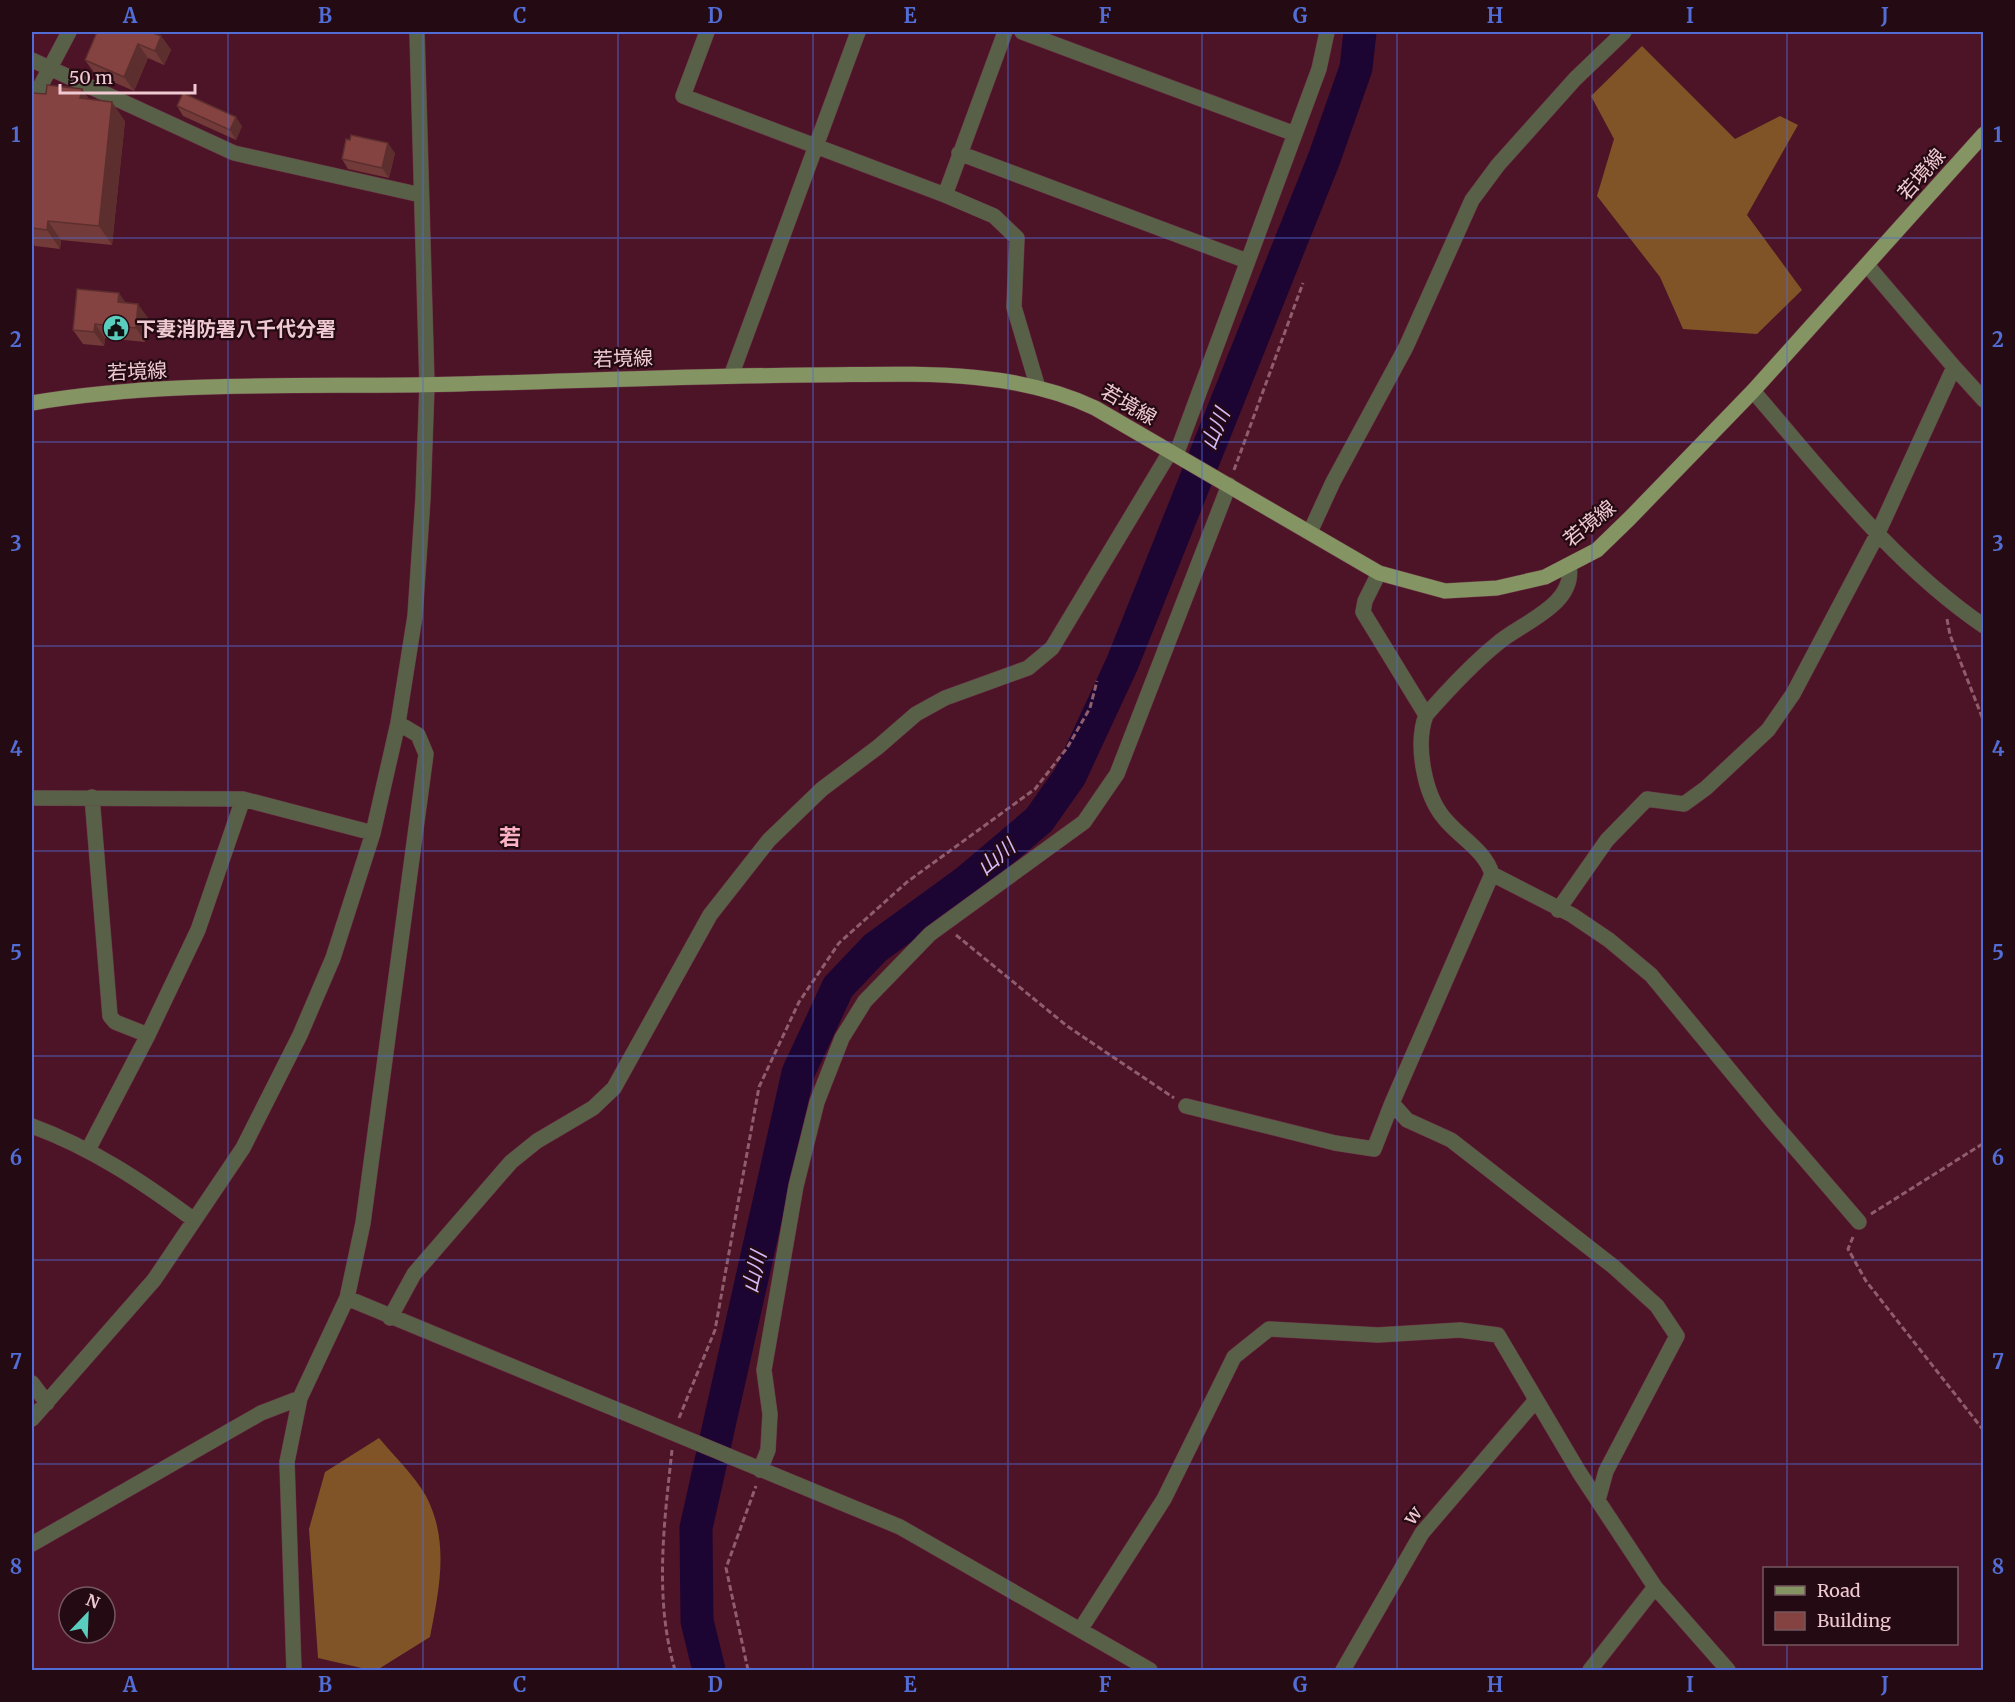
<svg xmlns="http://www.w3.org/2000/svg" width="2015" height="1702" font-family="Merriweather,'Noto Sans JP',serif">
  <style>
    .forest { fill: #815427 }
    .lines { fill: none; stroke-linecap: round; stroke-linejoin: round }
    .river { stroke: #1d0533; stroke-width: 33 }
    .minor-casing { stroke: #6a3446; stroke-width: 16 }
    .major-casing { stroke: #6a3446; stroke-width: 16 }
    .path { stroke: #8f5d6c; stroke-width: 3; stroke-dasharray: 6 3; stroke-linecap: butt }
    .minor { stroke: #586048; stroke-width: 15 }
    .major { stroke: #849462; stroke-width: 15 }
    .wall { fill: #723a38 }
    .shaded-wall { fill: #5c2f2e }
    .building { fill: #844341; stroke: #5c2f2e; stroke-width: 1.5 }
    .grid { fill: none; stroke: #526dd6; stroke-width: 1.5; stroke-opacity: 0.55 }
    .labels { text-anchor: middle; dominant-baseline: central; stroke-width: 4.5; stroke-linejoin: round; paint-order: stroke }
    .street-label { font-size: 20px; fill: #f0cad2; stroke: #240a12 }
    .poi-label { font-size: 20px; font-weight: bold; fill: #f0cad2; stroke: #240a12; text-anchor: start }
    .water-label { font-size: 21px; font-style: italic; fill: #d3b9f9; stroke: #240a12 }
    .quarter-label { font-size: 22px; font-weight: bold; fill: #fcb2c4; stroke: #240a12 }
    .neatline { fill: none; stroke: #526dd6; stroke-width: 2 }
    .grid-label { font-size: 20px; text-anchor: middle; font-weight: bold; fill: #526dd6 }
  </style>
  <rect width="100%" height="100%" fill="#4d1327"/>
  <path class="forest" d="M1642 46 1735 139 1780 116 1798 125 1747 215 1802 290 1757 334 1683 329 1660 277 1597 196 1614 139 1591 96Z
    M379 1438C395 1457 414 1475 426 1496 450 1542 439 1590 430 1637L377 1670H370L318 1658 309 1529 325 1472Z"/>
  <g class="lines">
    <path class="river" d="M709 1670 697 1621 696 1528 798 1073 838 987 875 948 967 881 1039 820 1070 776 1122 664 1324 159 1356 68 1360 32"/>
    <defs>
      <path id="minor" d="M707 32 683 96 945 195 994 216 1017 238 1014 307 1038 388
        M1022 32 1295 134
        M32 60 234 153 421 195
        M32 102 69 32
        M959 153 1247 261
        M945 195 1005 32
        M1867 265 1954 367
        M731 376 858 32
        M1753 391C1825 474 1892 563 1984 626
        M1176 455 1319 69 1327 32
        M1310 532 1333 482 1406 347 1472 200 1498 165 1575 79 1624 32
        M1379 573 1365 601 1363 612 1426 715C1448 690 1472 664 1498 643 1521 623 1576 605 1569 566
        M1426 715C1415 744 1424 794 1444 818 1459 837 1485 850 1492 874L1392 1103 1407 1120 1451 1140 1614 1267 1657 1306 1677 1336 1606 1471 1598 1500
        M92 797 110 1016 115 1022 148 1035
        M32 798 243 799 373 833
        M1492 874 1572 915 1609 940 1651 975 1771 1120 1859 1222
        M1558 910 1607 840 1647 799 1684 804 1706 788 1768 730 1793 694 1877 535 1954 367 1984 400
        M1186 1106 1335 1143 1374 1149 1392 1103
        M32 1126C92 1148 143 1182 194 1220
        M88 1150 148 1035 198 930 243 799
        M347 1298 900 1527 1150 1670
        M390 1318 414 1274 511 1162 537 1141 593 1108 614 1088 710 915 769 840 822 789 878 747 916 714 945 698 1028 668 1052 648 1170 452
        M32 1383 47 1403
        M32 1419 154 1280 243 1148 300 1035 333 958 373 833 398 723 415 616 423 498 427 385 417 32
        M760 1470 768 1450 770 1414 764 1370 796 1186 817 1102 842 1038 865 1001 930 934 1084 822 1117 774 1229 485
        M32 1544 261 1413 300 1398
        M1655 1587 1728 1670
        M1080 1630 1164 1499 1234 1357 1269 1329 1378 1335 1460 1330 1498 1335 1579 1472 1655 1587 1590 1670
        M294 1670 287 1462 300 1398 347 1298 363 1223 426 754 418 735 398 723
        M1343 1670 1422 1533 1536 1400"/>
      <path id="major" d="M32 403C172 379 318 388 460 384 577 381 693 376 809 375 903 375 1007 366 1095 408L1379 573 1445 591 1497 588 1545 577 1597 550 1630 518 1753 391 1984 134"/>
    </defs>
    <use href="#minor" class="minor-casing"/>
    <use href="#major" class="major-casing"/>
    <path class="path" d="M1234 470 1303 283
      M1947 619 1950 635 1984 722
      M956 935 1067 1026 1174 1098
      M1871 1214 1984 1143
      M1853 1237 1848 1249 1866 1281 1984 1431
      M679 1418 715 1330 759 1087 799 1002 839 943 907 882 1035 789 1067 748 1090 708 1097 681
      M672 1450C664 1524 654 1599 675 1670
      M748 1670 726 1568 756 1486"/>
    <use href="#minor" class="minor"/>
    <use href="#major" class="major"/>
  </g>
  <path class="wall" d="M161 36 171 50 164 65 148 58 134 91 95 74 85 60Z
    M82 89 89 99 125 121 112 245 61 240 60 249 35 246 32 241V102L46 94Z
    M177 106 242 126 236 140 183 116Z
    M395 153 389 178 348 169 342 159Z
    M126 303 148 318 145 342 105 338 104 346 83 344 73 330Z"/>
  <path class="shaded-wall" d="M161 36 171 50 164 65 155 51Z
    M138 44 148 58 134 91 124 77Z
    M82 89 95 108 80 98Z
    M112 102 125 121 112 245 99 226Z
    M236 117 242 126 236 140 230 130Z
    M388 143 395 153 389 178 382 168Z
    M48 221 61 240 60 249 47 230Z
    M119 293 129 307 118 302Z
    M138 304 148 318 145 342 136 328Z
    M95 324 105 338 104 346 94 332Z"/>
  <path class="building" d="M97 32H150L161 36 155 51 138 44 124 77 85 60Z
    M47 85 82 89 80 98 112 102 99 226 48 221 47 230 32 228V93L46 94Z
    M183 93 236 117 230 130 177 106Z
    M351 135 388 143 382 168 342 159 346 139 350 140Z
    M77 289 119 293 118 302 138 304 136 328 95 324 94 332 73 330Z"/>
  <path class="grid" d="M228 32V1670M423 32V1670M618 32V1670M813 32V1670M1008 32V1670M1202 32V1670M1397 32V1670M1592 32V1670M1787 32V1568M32 238H1984M32 442H1984M32 646H1984M32 851H1984M32 1056H1984M32 1260H1984M32 1464H1984M1787 1644V1670"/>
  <defs>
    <symbol id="civic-disc" viewBox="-11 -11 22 22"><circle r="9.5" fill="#59cebe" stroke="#240a12"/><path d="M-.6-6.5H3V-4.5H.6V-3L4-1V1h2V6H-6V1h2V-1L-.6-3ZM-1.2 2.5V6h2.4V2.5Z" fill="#111"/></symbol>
  </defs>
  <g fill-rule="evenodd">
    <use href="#civic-disc" x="101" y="313" width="30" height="30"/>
  </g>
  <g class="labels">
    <g class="street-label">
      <text transform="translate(1921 174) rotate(-49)">若境線</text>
      <text transform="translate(623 358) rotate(-2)">若境線</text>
      <text transform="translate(137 371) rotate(-3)">若境線</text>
      <text transform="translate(1129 404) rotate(30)">若境線</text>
      <text transform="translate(1589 523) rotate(-39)">若境線</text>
      <text transform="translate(1412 1515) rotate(-52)">w</text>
    </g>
    <g class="poi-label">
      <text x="136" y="328">下妻消防署八千代分署</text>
    </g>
    <g class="water-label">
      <text transform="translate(1215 429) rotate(-68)">山川</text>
      <text transform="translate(996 857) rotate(-40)">山川</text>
      <text transform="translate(754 1272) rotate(-77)">山川</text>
    </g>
    <g class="quarter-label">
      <text x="510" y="837">若</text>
    </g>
  </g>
  <rect width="2015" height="1702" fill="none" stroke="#240a12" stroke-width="66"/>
  <rect x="1763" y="1567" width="195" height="78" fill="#240a12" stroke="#76575f" stroke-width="1.5"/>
  <rect x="1775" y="1586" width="30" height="9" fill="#849462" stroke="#76575f" stroke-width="1.5"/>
  <text x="1817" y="1597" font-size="18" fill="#f0cad2">Road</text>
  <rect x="1775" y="1612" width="30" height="18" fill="#844341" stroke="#76575f" stroke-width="1.5"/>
  <text x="1817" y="1627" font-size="18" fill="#f0cad2">Building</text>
  <g transform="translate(87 1615) rotate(23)"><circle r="28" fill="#240a12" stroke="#76575f" stroke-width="1.5"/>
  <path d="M0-4.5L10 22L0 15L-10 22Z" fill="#59cebe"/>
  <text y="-9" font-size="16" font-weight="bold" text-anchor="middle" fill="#f0cad2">N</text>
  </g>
  <path d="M60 84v9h135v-9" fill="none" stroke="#f0cad2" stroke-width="3"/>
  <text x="69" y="84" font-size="18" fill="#f0cad2" stroke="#240a12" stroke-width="4.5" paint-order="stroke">50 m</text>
  <rect x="33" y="33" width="1949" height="1636" class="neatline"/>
  <g class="grid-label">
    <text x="130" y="23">A</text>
    <text x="325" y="23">B</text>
    <text x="520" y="23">C</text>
    <text x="715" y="23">D</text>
    <text x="910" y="23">E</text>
    <text x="1105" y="23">F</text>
    <text x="1300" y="23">G</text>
    <text x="1495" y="23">H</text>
    <text x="1690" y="23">I</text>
    <text x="1885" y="23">J</text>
    <text x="16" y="142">1</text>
    <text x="1998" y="142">1</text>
    <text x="16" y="347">2</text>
    <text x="1998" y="347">2</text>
    <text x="16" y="551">3</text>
    <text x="1998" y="551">3</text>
    <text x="16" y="756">4</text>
    <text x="1998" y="756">4</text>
    <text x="16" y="960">5</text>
    <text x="1998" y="960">5</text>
    <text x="16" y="1165">6</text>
    <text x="1998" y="1165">6</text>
    <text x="16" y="1369">7</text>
    <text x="1998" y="1369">7</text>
    <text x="16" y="1574">8</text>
    <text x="1998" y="1574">8</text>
    <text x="130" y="1692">A</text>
    <text x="325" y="1692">B</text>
    <text x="520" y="1692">C</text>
    <text x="715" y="1692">D</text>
    <text x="910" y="1692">E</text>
    <text x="1105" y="1692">F</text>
    <text x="1300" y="1692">G</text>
    <text x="1495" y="1692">H</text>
    <text x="1690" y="1692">I</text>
    <text x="1885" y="1692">J</text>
  </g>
</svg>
